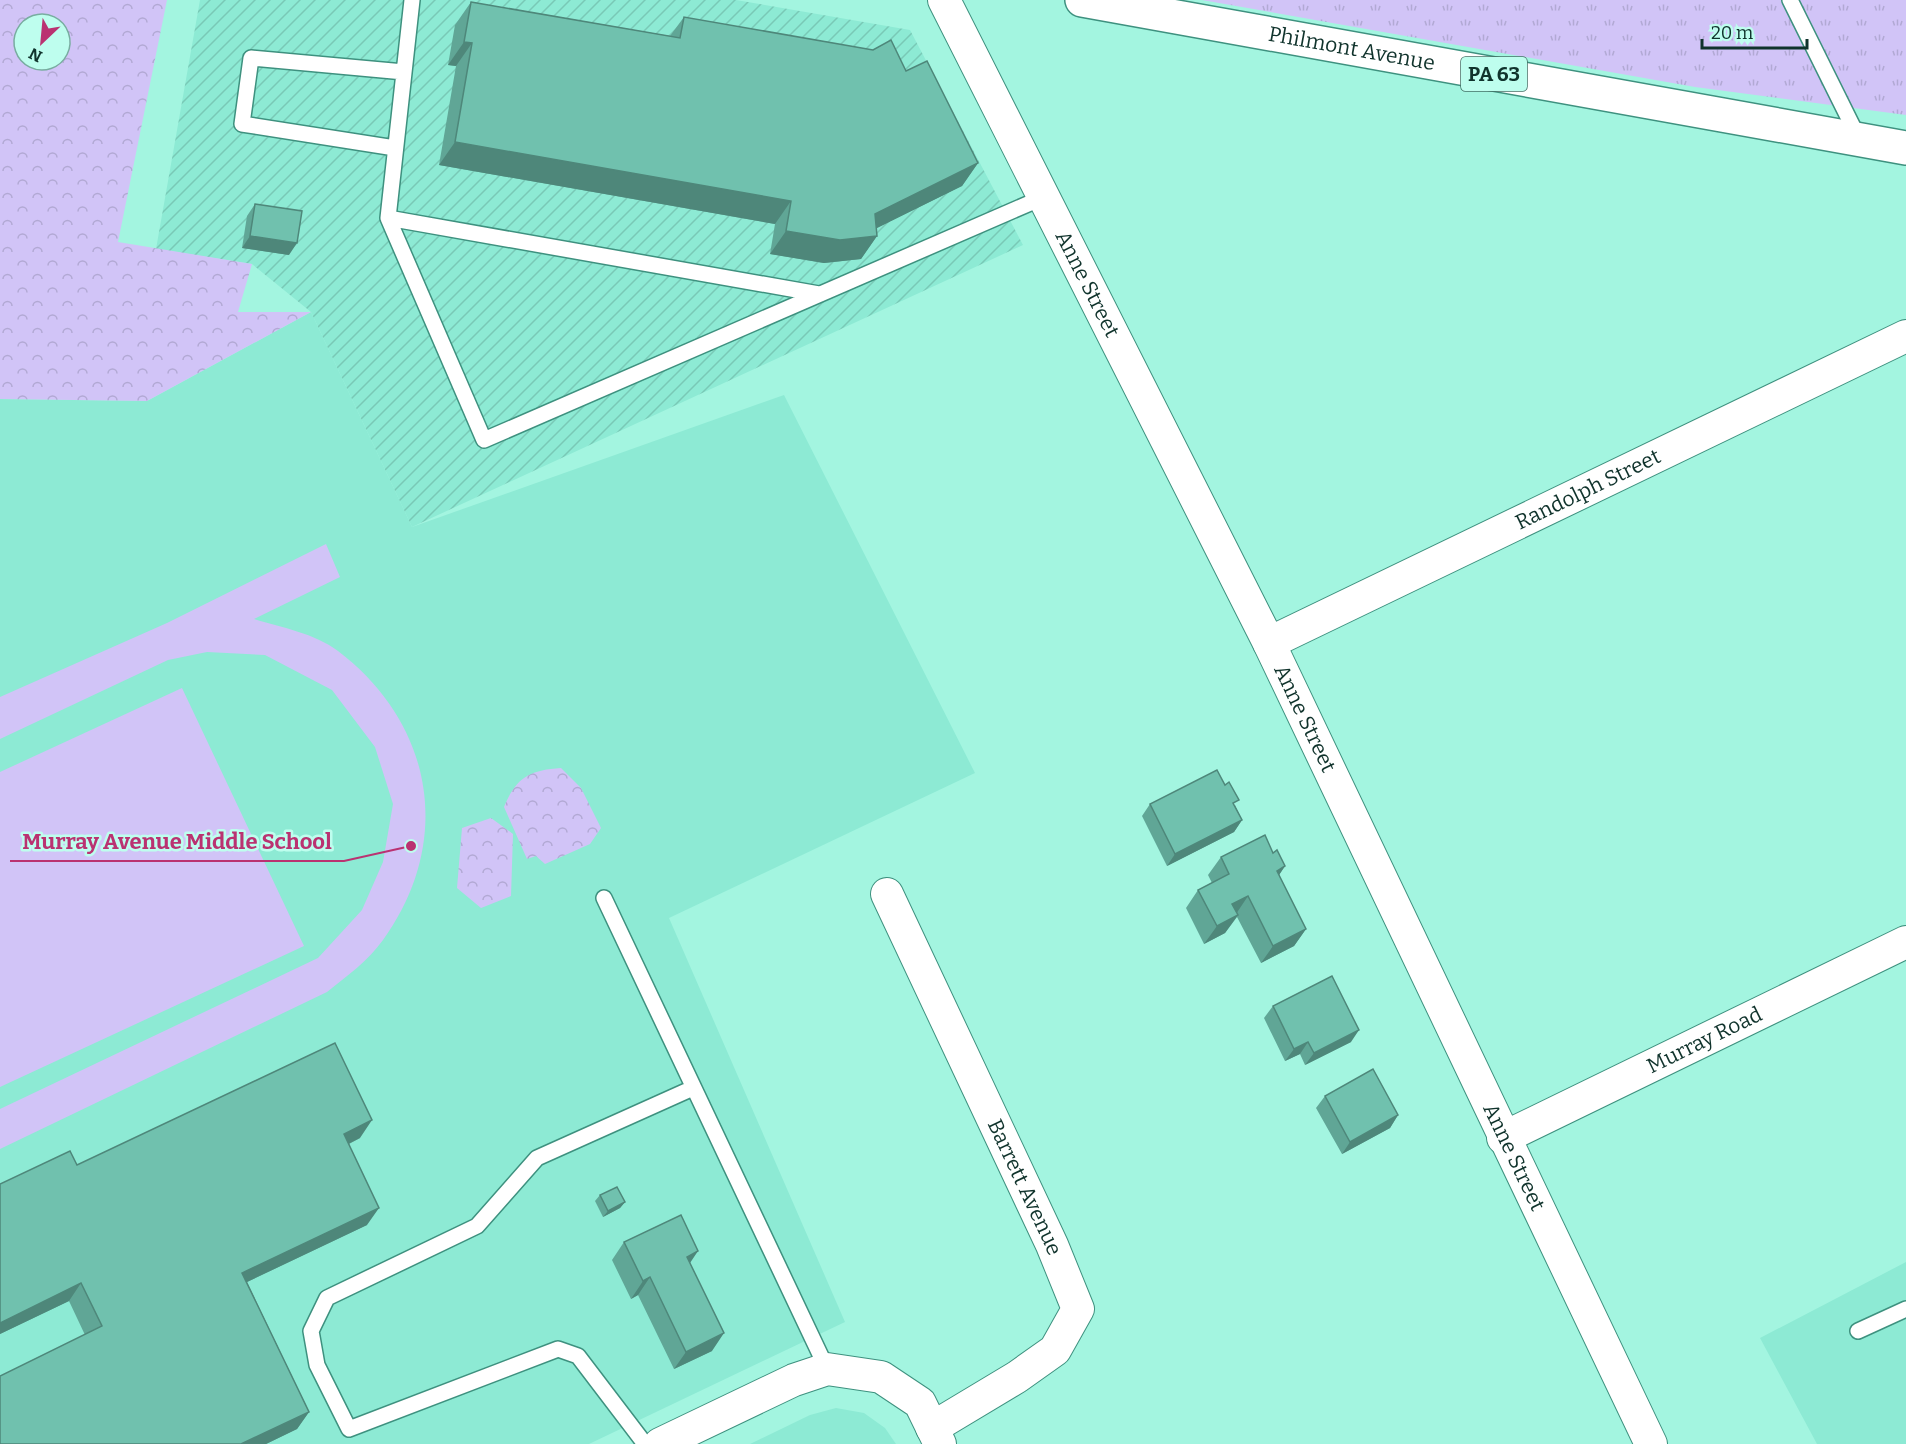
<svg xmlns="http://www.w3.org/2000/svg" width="1906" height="1444" font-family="Bitter,serif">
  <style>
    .built { fill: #8dead4 }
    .industrial { fill: url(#industrial-furrows) }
    .grass { fill: url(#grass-tufts) }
    .forest { fill: url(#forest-crowns); fill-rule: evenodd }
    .garden { fill: #d1c4f7 }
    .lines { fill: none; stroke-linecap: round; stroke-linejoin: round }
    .lane-casing { stroke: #3e917f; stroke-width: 18 }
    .street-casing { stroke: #3e917f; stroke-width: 34 }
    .primary-casing { stroke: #3e917f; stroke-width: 36 }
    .lane { stroke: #fff; stroke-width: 15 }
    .street { stroke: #fff; stroke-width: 32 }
    .primary { stroke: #fff; stroke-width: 33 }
    .wall { fill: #60a696 }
    .shaded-wall { fill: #4e877a }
    .building { fill: #70c1ae; stroke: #4e877a; stroke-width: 1.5 }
    .labels { text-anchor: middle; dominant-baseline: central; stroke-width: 5; stroke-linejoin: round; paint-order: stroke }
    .shield { fill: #befeee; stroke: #447066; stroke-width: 1.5 }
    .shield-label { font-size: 20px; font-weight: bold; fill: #10332c }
    .street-label { font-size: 21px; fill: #10332c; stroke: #befeee }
    .leader { fill: none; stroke: #ba3271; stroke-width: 2 }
    .callout-dot { fill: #ba3271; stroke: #befeee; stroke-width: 2 }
    .callout-label { font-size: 22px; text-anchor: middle; font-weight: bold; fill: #ba3271; stroke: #befeee; stroke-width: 5; stroke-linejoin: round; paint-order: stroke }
  </style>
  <defs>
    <pattern id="industrial-furrows" width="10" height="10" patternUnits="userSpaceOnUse" patternTransform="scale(1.5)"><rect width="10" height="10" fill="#8dead4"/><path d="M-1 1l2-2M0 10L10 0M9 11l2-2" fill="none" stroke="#79c9b6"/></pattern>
    <pattern id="grass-tufts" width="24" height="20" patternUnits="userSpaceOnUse" patternTransform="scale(1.5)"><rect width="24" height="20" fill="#d1c4f7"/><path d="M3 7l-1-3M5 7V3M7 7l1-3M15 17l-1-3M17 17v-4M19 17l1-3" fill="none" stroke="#b2a9d4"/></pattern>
    <pattern id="forest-crowns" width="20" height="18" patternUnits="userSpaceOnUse" patternTransform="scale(1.5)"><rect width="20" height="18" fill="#d1c4f7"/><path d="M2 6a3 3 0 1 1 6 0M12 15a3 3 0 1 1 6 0" fill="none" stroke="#b2a9d4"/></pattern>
  </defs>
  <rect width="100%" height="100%" fill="#a3f5e0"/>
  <path class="built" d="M311 312 412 527 784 395 975 773 669 918 845 1322 589 1444H0V399L147 401Z
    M1906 1262V1444H1817L1760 1338Z
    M836 1408 864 1413 885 1428 896 1444H750L810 1415Z"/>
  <path class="industrial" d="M200 0H736L910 30 1023 245 412 527 311 312 252 264 156 249Z"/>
  <path class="grass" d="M1202 0H1906V115L1695 87Z"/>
  <path class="forest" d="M0 0H167L118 242 252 264 238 312H311L147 401 0 399ZM24 24H60V60H24Z
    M561 768 581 788 601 828 590 844 545 864 536 856 527 859 504 807C516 778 529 770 561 768Z
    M491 818 513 834 511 896 481 908 457 888 462 828Z"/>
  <path class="garden" d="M326 544 340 577 254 619C283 628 314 633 338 651 434 724 454 842 383 940 368 961 347 976 327 992L0 1149V1109L318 958 362 910 383 862 393 804 375 747 332 690 265 655 207 652 168 660 0 739V697L167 623Z
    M182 688 304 946 0 1087V772Z"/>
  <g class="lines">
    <defs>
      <path id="lane" d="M412 0 388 218 484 440 1044 197
        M1790 0 1859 139
        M395 148 242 124 251 58 404 72
        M388 218 819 294
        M604 898 827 1369
        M1858 1331 1906 1309
        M645 1444 578 1356 558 1349 349 1429 317 1365 311 1331 327 1298 477 1226 537 1158 693 1088"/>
      <g id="street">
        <path id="s1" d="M944 0 1269 643 1651 1444"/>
        <path id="s2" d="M1269 643 1906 336"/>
        <path id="s3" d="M887 894 1052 1245 1078 1309 1055 1350 1017 1377 932 1428"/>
        <path id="s4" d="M1503 1138 1906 942"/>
        <path d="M660 1444 794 1380 827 1369 881 1377 920 1403 940 1444"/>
      </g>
      <g id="primary">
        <path id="s5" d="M1082 0 1906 148"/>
      </g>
    </defs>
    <use href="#lane" class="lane-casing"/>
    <use href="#street" class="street-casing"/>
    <use href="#primary" class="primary-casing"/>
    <use href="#lane" class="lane"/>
    <use href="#street" class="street"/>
    <use href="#primary" class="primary"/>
  </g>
  <path class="wall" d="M471 2 670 36 684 17 906 71 978 163 962 186 876 228 877 236 861 259 824 263 770 254 775 224 439 165 456 66 448 65 455 25Z
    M255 204 289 255 242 248 247 216Z
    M1150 804 1235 805 1242 820 1234 832 1167 866 1142 816Z
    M1273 853 1285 866 1279 875 1306 929 1294 946 1261 963 1237 917 1225 933 1204 944 1186 908 1198 890 1212 883 1208 875 1221 857Z
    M1273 1006 1351 1042 1305 1065 1300 1054 1285 1061 1264 1018Z
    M1325 1096 1398 1115 1390 1128 1342 1154 1316 1108Z
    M360 1138 349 1144 367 1225 247 1282 309 1412 297 1429 266 1444H0L85 1335 69 1301 0 1334V1184L77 1165Z
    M600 1195 625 1202 620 1208 603 1217 595 1201Z
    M624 1242 690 1263 712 1351 674 1369 638 1295 631 1299 612 1260Z"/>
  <path class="shaded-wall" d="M464 42 472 43 456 66 448 65Z
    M455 142 791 201 775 224 439 165Z
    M978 163 962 186 859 237 875 214Z
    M786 231 877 236 861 259 824 263 770 254Z
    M250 236 297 243 289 255 242 248Z
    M1242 820 1234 832 1167 866 1175 854Z
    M1285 866 1273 884 1277 871Z
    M1248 896 1236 914 1232 904Z
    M1238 915 1225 933 1204 944 1217 926Z
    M1306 929 1294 946 1261 963 1273 946Z
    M1359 1030 1351 1042 1305 1065 1314 1053Z
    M1308 1042 1300 1054 1285 1061 1294 1049Z
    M1398 1115 1390 1128 1342 1154 1350 1142Z
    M372 1120 360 1138 332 1152 344 1134Z
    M625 1202 620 1208 603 1217 608 1211Z
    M379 1208 367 1225 230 1290 242 1273Z
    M698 1251 686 1269 687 1257Z
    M650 1277 638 1295 631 1299 643 1281Z
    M81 1283 69 1301 0 1334V1323Z
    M724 1333 712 1351 674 1369 686 1352Z
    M309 1412 297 1429 266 1444H241Z"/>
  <path class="building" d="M471 2 680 38 684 17 873 50 891 40 906 71 927 61 978 163 875 214 877 236 840 240 786 231 791 201 455 142 472 43 464 42Z
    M255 204 302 211 297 243 250 236Z
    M1217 770 1225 785 1229 782 1239 800 1233 803 1242 820 1175 854 1150 804Z
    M1265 835 1273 853 1277 850 1285 866 1277 871 1306 929 1273 946 1248 896 1232 904 1238 915 1217 926 1198 890 1229 874 1221 857Z
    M1332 976 1359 1030 1314 1053 1308 1042 1294 1049 1273 1006Z
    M335 1043 372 1120 344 1134 379 1208 242 1273 309 1412 241 1444H0V1376L102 1326 81 1283 0 1323V1184L70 1151 77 1165Z
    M1373 1069 1398 1115 1350 1142 1325 1096Z
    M617 1187 625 1202 608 1211 600 1195Z
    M681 1215 698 1251 687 1257 724 1333 686 1352 650 1277 643 1281 624 1242Z"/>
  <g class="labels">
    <rect class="shield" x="1461" y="57" width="66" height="34" rx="4.5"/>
    <g class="shield-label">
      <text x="1494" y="74">PA 63</text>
    </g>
    <g class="street-label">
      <text stroke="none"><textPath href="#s5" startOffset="274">Philmont Avenue</textPath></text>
      <text stroke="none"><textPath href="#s1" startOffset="318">Anne Street</textPath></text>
      <text stroke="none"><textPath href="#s2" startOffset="354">Randolph Street</textPath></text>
      <text stroke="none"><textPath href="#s1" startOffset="804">Anne Street</textPath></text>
      <text stroke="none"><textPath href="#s4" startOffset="224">Murray Road</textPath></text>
      <text stroke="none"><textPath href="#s1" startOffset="1290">Anne Street</textPath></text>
      <text stroke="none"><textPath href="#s3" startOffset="324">Barrett Avenue</textPath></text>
    </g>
  </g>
  <path class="leader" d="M411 846L344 861H10"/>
  <circle class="callout-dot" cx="411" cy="846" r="6"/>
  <g class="callout-label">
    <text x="177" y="849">Murray Avenue Middle School</text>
  </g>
  <g transform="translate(42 42) rotate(206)"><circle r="28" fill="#befeee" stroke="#78ada0" stroke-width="1.5"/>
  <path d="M0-4.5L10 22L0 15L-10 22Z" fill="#ba3271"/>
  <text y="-9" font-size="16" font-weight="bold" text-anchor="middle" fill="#10332c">N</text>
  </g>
  <path d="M1702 39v9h105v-9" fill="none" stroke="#10332c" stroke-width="3"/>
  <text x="1711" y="39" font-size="18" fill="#10332c" stroke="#befeee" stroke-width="4.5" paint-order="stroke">20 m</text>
</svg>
